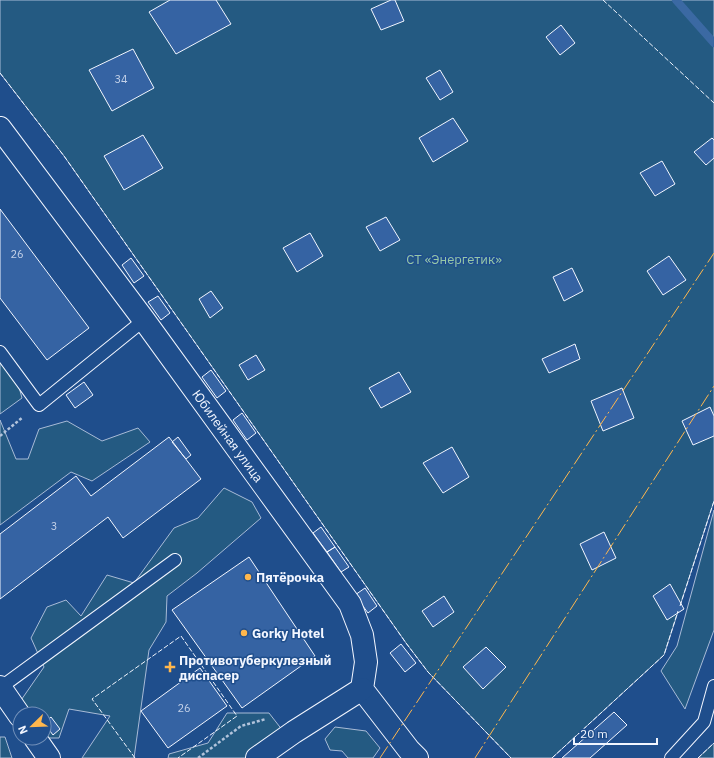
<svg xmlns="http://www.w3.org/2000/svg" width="714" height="758" font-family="'IBM Plex Sans',sans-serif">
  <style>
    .green { fill: #245a82; stroke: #a8bbd7 }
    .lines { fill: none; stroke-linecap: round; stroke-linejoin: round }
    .stream { stroke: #3b69a3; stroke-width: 8 }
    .building { fill: #3563a3; stroke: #f2f6ff }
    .service-casing { stroke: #f2f6ff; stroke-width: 14 }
    .minor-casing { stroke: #f2f6ff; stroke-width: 24 }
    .path { stroke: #b3c4dc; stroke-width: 2.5; stroke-dasharray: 3 2; stroke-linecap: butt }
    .service { stroke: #1f4e8c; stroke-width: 12 }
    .minor { stroke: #1f4e8c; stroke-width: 22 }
    .fence { stroke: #f2f6ff; stroke-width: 1; stroke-dasharray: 5 2; stroke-linecap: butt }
    .power { stroke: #ffb74d; stroke-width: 1; stroke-dasharray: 14 3 2 3; stroke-linecap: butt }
    .poi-dot { fill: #ffb74d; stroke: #1f4e8c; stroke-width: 1.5 }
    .labels { text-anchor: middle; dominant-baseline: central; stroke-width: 3; stroke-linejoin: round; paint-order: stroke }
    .number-label { font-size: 11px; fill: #c3d1e8 }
    .park-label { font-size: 13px; fill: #97c8a6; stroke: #1f4e8c }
    .street-label { font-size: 13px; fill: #f2f6ff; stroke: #1f4e8c }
    .poi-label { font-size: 13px; font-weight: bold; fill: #f2f6ff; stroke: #1f4e8c; text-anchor: start }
  </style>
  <rect width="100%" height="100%" fill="#1f4e8c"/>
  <path class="green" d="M0 0H714V501L664 655 552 758H511L428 672 406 643 64 156 0 73Z
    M0 353 10 355 22 398 0 414Z
    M0 420 16 459H28L39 429 67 421 102 441 138 428 150 442 92 481 71 472 0 525Z
    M224 488 252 502 261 518 197 573 167 596 166 622 149 650 134 758H82L110 716 69 709 59 738H44V714H20V730L8 719 44 667 31 638 47 607 66 600 81 616 107 575 134 583 174 528 198 518Z
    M714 510V630L685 709 661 671 677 646Z
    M227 713H269L283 731 263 758H168L169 754 208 743Z
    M335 727 366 731 380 748 373 758H348L342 751 330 750 325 739Z
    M0 737H5L12 758H0Z
    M714 743V758H698Z"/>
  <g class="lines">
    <path class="stream" d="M676 0 714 43"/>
  </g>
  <path class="building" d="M170 0H216L231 24 176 54 149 12Z
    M391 0H395L404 21 381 30 371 9Z
    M561 25 575 43 560 55 546 37Z
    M133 49 154 88 112 111 89 70Z
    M440 70 453 92 440 100 426 78Z
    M453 118 468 141 433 162 419 138Z
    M143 135 163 168 124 190 104 156Z
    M712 138 714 140V158L706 165 694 152Z
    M662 161 675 184 655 196 640 173Z
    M0 209 89 328 47 360 0 298Z
    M386 217 400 240 380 251 366 227Z
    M310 233 323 256 297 272 283 248Z
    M669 256 686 280 663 295 647 271Z
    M131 258 144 276 134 283 122 265Z
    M572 268 583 291 564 301 553 277Z
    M211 291 223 308 210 318 199 299Z
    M158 296 170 313 161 320 148 302Z
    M575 344 580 359 549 373 542 359Z
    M256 355 265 370 248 380 239 365Z
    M211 370 226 391 217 398 202 377Z
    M399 372 411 392 381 408 369 388Z
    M84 382 93 395 75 408 66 395Z
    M622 388 634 418 603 431 591 401Z
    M710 407 714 416V436L693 445 682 421Z
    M242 413 256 433 247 440 233 420Z
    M169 437 201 479 123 538 108 517 0 599V534L76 476 91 496Z
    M178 437 191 455 186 459 172 442Z
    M452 447 469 477 443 493 423 463Z
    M321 527 335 547 327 552 313 533Z
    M604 532 616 558 592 570 580 544Z
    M335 547 349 567 341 572 327 552Z
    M249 557 315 656 242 708 172 610Z
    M670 584 684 609 667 620 653 596Z
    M365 588 377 606 368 613 355 595Z
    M444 596 454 612 433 627 422 611Z
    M401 644 416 663 405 672 390 653Z
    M486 647 506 667 483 689 463 667Z
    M200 668 227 706 168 748 141 711Z
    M614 712 627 725 590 758H562Z
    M51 717 60 729 53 735 44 723Z"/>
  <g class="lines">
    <defs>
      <path id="service" d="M0 352 39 405 144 320
        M0 688 175 560
        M671 758 704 722 714 686"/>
      <g id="minor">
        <path id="s1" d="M0 128 144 320 350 604 362 635 366 662 362 689 409 750 417 758"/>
        <path d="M0 687 20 716"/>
        <path d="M35 738 49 758"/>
        <path d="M257 758 294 732 362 689"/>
      </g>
    </defs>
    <use href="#service" class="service-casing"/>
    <use href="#minor" class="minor-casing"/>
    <path class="path" d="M0 436 23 417
      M198 758 241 726 266 719"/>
    <use href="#service" class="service"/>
    <use href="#minor" class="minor"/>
    <path class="fence" d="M603 0 714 103
      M0 73 64 156 406 643 428 672 511 758
      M680 606 714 501
      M135 758 92 699 181 636 237 716 178 758
      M552 758 664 655 678 611
      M698 758 714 743"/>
    <path class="power" d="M380 758 714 253
      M475 758 714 386"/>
  </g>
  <g class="poi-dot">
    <circle cx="248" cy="577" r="4"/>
    <circle cx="244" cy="633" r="4"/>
    <path d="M168 661h4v4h4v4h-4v4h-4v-4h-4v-4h4z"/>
  </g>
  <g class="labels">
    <g class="number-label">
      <text x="121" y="79">34</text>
      <text x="17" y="254">26</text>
      <text x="54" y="526">3</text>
      <text x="184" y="708">26</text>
    </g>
    <g class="park-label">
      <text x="454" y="259">СТ «Энергетик»</text>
    </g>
    <g class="street-label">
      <text stroke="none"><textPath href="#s1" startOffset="383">Юбилейная улица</textPath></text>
    </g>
    <g class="poi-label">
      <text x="256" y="577">Пятёрочка</text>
      <text x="252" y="633">Gorky Hotel</text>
      <text x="179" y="660">Противотуберкулезный<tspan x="179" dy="15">диспасер</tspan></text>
    </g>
  </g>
  <g transform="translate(32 726) rotate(247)"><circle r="19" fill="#1f4e8c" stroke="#7391ba"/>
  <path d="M0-3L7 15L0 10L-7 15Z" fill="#ffb74d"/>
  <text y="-6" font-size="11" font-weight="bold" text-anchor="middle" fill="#f2f6ff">N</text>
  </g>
  <path d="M574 738v6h83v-6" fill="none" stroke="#f2f6ff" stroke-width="2"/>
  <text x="580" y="738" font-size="12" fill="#f2f6ff" stroke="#1f4e8c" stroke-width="3" paint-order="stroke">20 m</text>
</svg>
